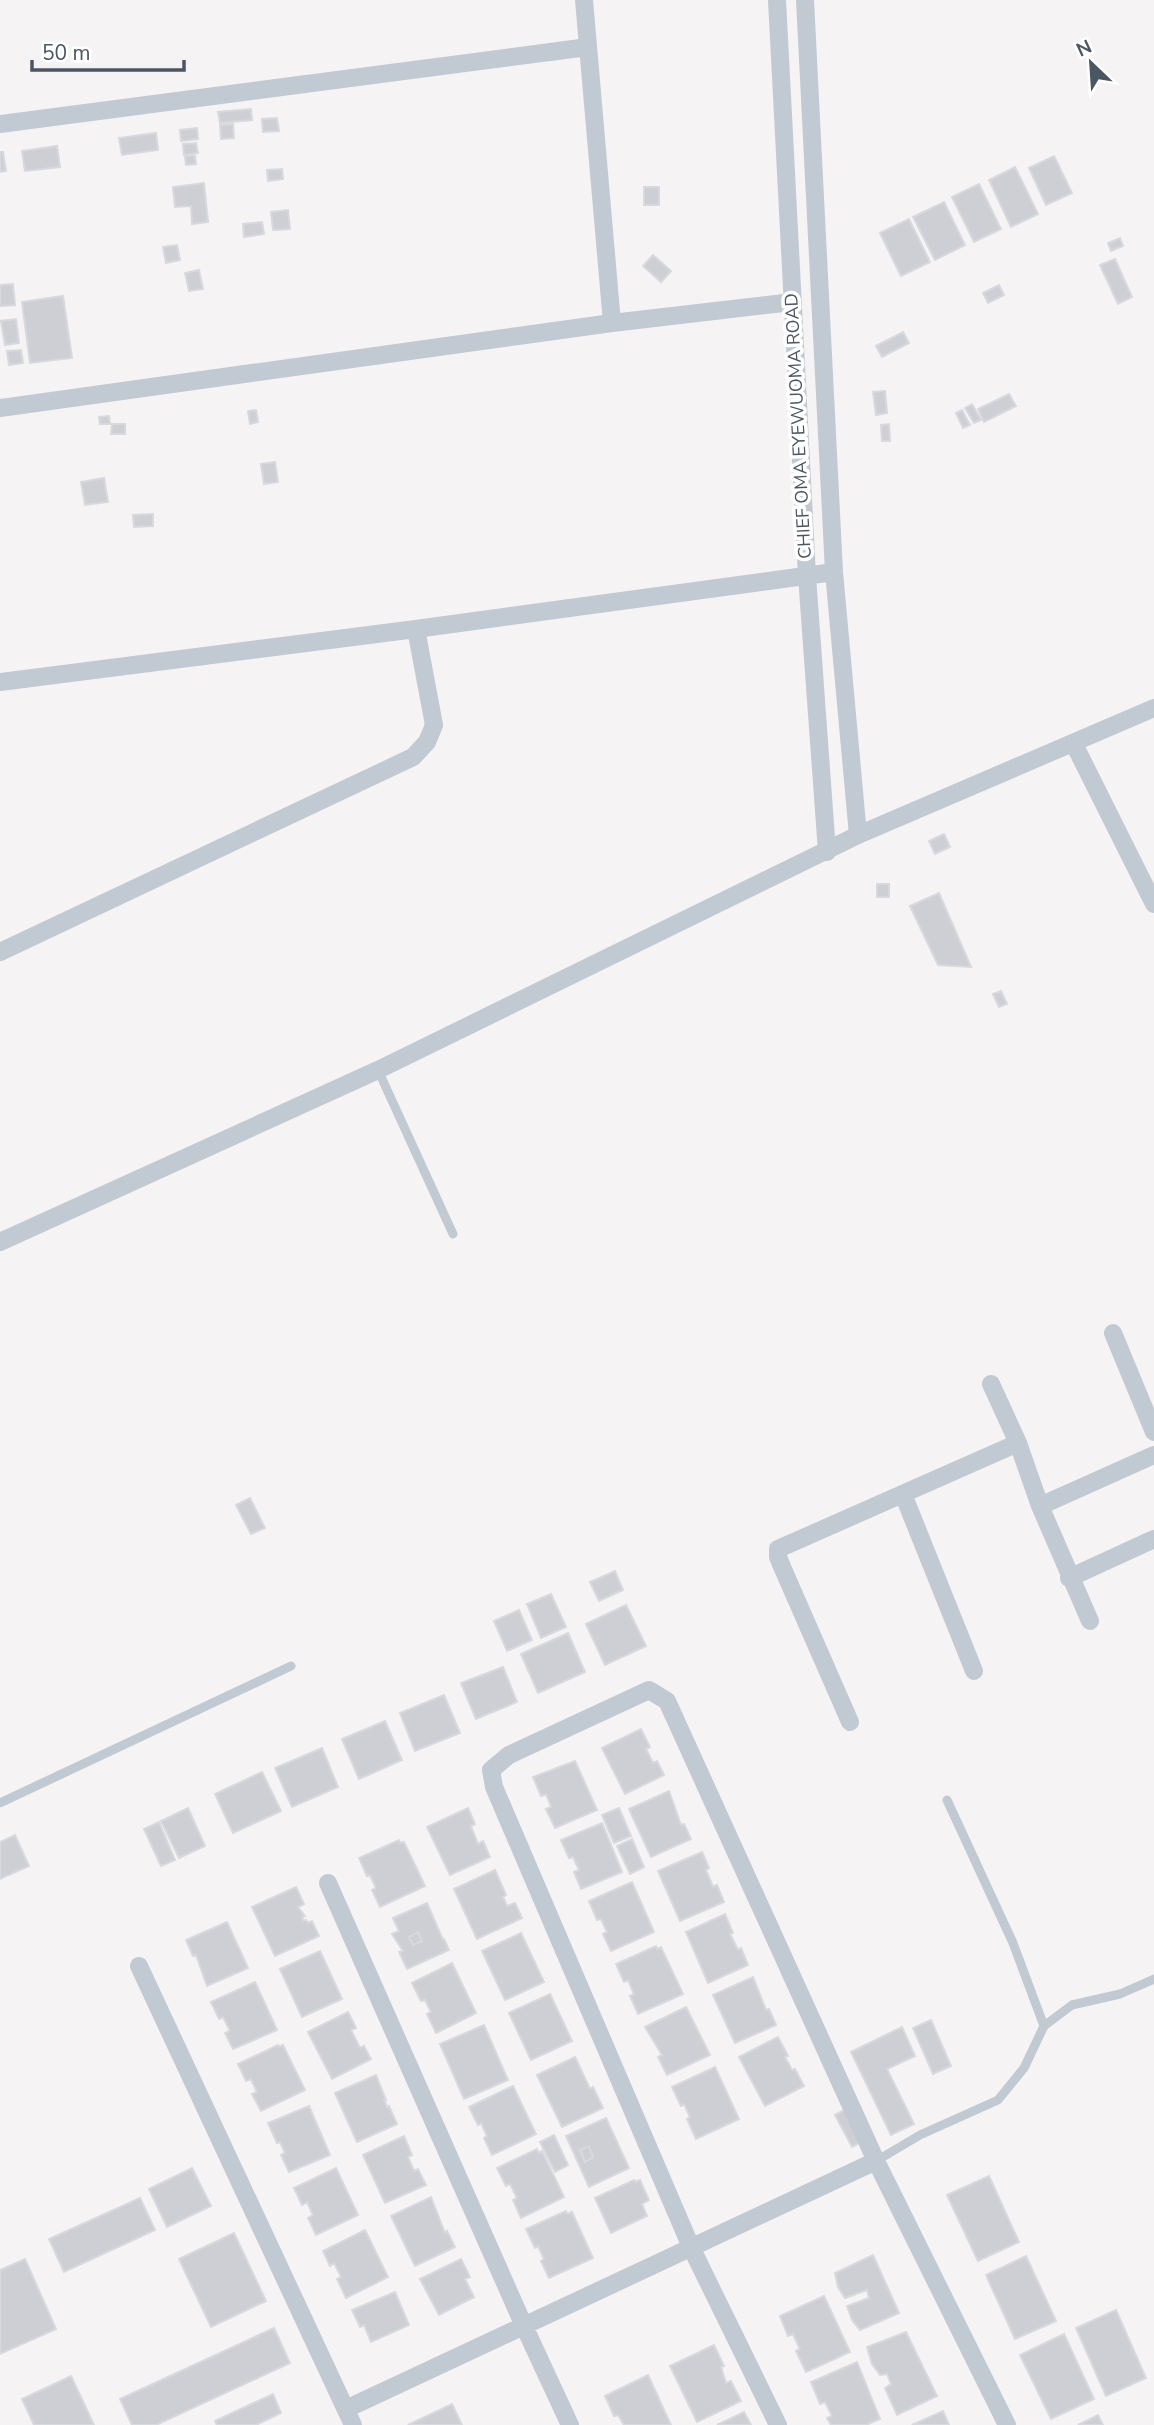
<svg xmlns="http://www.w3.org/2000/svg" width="1154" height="2425" font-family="'Nunito Sans',sans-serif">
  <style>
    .building { fill: #cdcfd5; stroke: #d7d9de; stroke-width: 2; fill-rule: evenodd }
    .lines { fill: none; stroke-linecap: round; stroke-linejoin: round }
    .service { stroke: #c1cad2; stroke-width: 9 }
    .minor { stroke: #c1cad2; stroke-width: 18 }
    .labels { text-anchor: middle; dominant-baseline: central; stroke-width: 7; stroke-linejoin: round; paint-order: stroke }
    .street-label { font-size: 18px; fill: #4a5661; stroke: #fff }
  </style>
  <rect width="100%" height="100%" fill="#f5f3f3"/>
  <path class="building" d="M251 109 252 120 220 123 218 112Z
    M277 118 279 131 263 132 262 119Z
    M233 124 234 138 221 139 220 125Z
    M197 128 198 139 181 141 180 130Z
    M156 133 158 150 122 155 119 138Z
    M196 143 198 153 184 155 183 144Z
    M57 146 60 167 25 171 22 151Z
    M0 152H3L6 171 0 172Z
    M195 155 196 164 186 165 185 156Z
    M1054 156 1072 193 1046 205 1029 168Z
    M1015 167 1038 214 1011 227 989 180Z
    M282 169 283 179 268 181 267 170Z
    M204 183 208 222 192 224 191 206 175 207 173 187Z
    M979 184 1001 229 974 242 952 197Z
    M644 187H659V205H644Z
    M944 202 965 245 935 260 913 217Z
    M288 210 290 229 273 230 271 212Z
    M909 219 930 262 901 276 880 233Z
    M262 222 264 234 244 237 243 224Z
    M1120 238 1123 246 1111 251 1108 243Z
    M177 245 180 260 166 263 163 247Z
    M653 255 671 271 661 282 643 266Z
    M1115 259 1132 297 1118 304 1100 265Z
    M199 270 203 289 189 291 185 273Z
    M13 284 15 305 0 306V285Z
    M999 285 1004 295 988 303 983 293Z
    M63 296 72 358 30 363 22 302Z
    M16 319 19 343 5 345 1 321Z
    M903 332 909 343 882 357 876 346Z
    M21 350 23 363 9 365 7 351Z
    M885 391 887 413 876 415 873 392Z
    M1009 394 1016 406 984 422 978 409Z
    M972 404 981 420 974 423 965 408Z
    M256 410 258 422 250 424 248 411Z
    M962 410 970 425 963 428 956 413Z
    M109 416 110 424H100L99 417Z
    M112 424H125V434H111Z
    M889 424 890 441H882L881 425Z
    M275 462 278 482 264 484 261 464Z
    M104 478 108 502 85 505 81 482Z
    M153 514V526L134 527 133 515Z
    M944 834 950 847 935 854 929 841Z
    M877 884H889V897H877Z
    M939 893 971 967 938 965 910 906Z
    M1001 991 1007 1004 999 1007 993 994Z
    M250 1498 265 1528 251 1534 236 1505Z
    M615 1571 623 1590 599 1601 590 1582Z
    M551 1594 566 1627 541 1638 527 1604Z
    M626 1605 646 1646 605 1665 586 1624Z
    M519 1610 532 1640 507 1651 494 1621Z
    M568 1633 585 1672 538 1693 521 1654Z
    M503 1667 517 1702 476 1719 461 1683Z
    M444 1695 460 1733 415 1751 400 1713Z
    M385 1721 402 1760 359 1779 342 1739Z
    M641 1729 650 1747 646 1749 653 1763 657 1761 664 1775 625 1794 602 1748Z
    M322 1748 338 1787 292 1807 275 1768Z
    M575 1761 597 1810 555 1828 546 1809 551 1807 546 1794 541 1796 533 1777Z
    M262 1772 281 1811 233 1833 215 1794Z
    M669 1791 681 1825 684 1824 691 1839 651 1857 629 1809Z
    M188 1808 205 1846 179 1858 161 1821Z
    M468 1808 475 1824 471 1826 478 1844 483 1841 490 1857 450 1875 427 1827Z
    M619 1808 631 1836 614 1843 602 1815Z
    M159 1822 175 1860 161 1866 144 1829Z
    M602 1823 622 1872 581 1889 574 1872 579 1870 573 1857 569 1858 561 1840Z
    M15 1835 29 1866 0 1879V1842Z
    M632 1839 644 1867 630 1874 617 1846Z
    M399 1840 400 1843 404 1842 425 1886 380 1907 372 1890 376 1888 370 1875 367 1876 359 1858Z
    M702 1852 709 1868 706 1870 713 1887 717 1885 724 1902 680 1921 658 1871Z
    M495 1870 506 1895 503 1897 507 1906 515 1903 522 1918 477 1939 454 1889Z
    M632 1882 654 1932 611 1951 603 1934 607 1932 601 1919 597 1920 589 1901Z
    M296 1887 304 1904 298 1907 305 1916 302 1918 304 1921 306 1920 308 1923 312 1921 319 1936 275 1956 252 1907Z
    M427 1903 443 1940 444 1939 449 1950 407 1969 399 1952 403 1951 392 1934 399 1931 393 1918ZM418 1932 422 1941 413 1945 409 1937Z
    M725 1914 733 1933 730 1934 738 1950 741 1948 748 1965 708 1983 686 1932Z
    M227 1922 248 1968 207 1986 196 1955 193 1956 186 1940Z
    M418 1932 422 1941 413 1945 409 1937Z
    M521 1933 544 1982 505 2000 482 1951Z
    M656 1946 657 1949 661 1947 683 1994 638 2014 630 1996 634 1994 628 1980 624 1982 616 1964Z
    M320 1951 342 1999 302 2017 280 1969Z
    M452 1963 476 2013 436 2033 427 2014 431 2012 425 2000 421 2001 412 1983Z
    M753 1977 766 2010 769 2009 776 2025 735 2043 713 1995Z
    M255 1982 277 2030 233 2049 225 2033 230 2031 223 2017 219 2019 211 2002Z
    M550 1994 572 2041 531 2060 509 2013Z
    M686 2007 710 2055 667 2075 658 2057 662 2055 645 2027Z
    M348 2012 356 2028 351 2030 360 2048 364 2046 371 2059 332 2079 308 2032Z
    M931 2020 951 2066 933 2074 913 2028Z
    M484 2025 508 2080 464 2099 440 2044Z
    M902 2027 915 2056 887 2069 914 2124 891 2135 851 2052Z
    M778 2037 788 2056 785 2057 792 2070 795 2069 804 2086 765 2106 739 2057Z
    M278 2045 279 2047 283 2045 305 2090 261 2111 252 2094 257 2092 251 2079 246 2081 238 2064Z
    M575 2057 590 2089 593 2087 603 2108 562 2127 537 2075Z
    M715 2067 739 2119 696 2139 687 2119 690 2117 684 2104 681 2106 672 2087Z
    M376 2075 386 2100H384L387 2107 389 2106 397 2124 357 2142 335 2093Z
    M513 2086 536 2134 492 2155 484 2138 487 2136 481 2123 478 2125 469 2107Z
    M309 2106 330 2155 289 2172 281 2155 285 2153 280 2142 277 2143 268 2123Z
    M846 2109 862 2142 852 2147 835 2115Z
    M606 2118 629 2168 589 2187 566 2136ZM589 2146 593 2157 585 2162 580 2150Z
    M554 2135 568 2165 555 2172 540 2142Z
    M404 2136 412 2155 408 2157 414 2171 418 2169 426 2185 385 2203 363 2155Z
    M589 2146 593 2157 585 2162 580 2150Z
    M537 2149 539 2153 542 2151 564 2197 521 2218 513 2200 517 2198 510 2184 506 2186 497 2168Z
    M192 2168 211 2206 167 2227 149 2189Z
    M336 2168 358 2215 316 2235 308 2218 313 2215 307 2202 302 2205 294 2188Z
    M989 2176 1019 2242 978 2261 947 2195Z
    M634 2180 635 2182 640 2180 649 2200 642 2204 647 2216 611 2233 595 2198Z
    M431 2197 445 2233 447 2231 455 2247 415 2266 391 2216Z
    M140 2198 155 2230 64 2272 49 2239Z
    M566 2211 567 2214 572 2212 593 2258 549 2278 541 2261 544 2259 538 2246 535 2248 526 2229Z
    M365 2230 388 2277 346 2298 337 2279 341 2277 334 2263 330 2266 323 2251Z
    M234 2233 266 2301 211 2327 179 2259Z
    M873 2255 899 2313 860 2330 852 2320 847 2306 869 2298 867 2290 845 2298 838 2287 835 2273Z
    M1026 2256 1056 2321 1015 2339 986 2275Z
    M25 2259 56 2329 0 2354V2270Z
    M461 2259 470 2277 465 2279 474 2297 439 2315 420 2279Z
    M395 2292 409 2325 371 2342 364 2325 360 2327 352 2310Z
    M824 2296 850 2352 806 2372 796 2351 800 2349 793 2334 788 2336 780 2316Z
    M1116 2310 1146 2378 1106 2396 1076 2328Z
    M274 2328 290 2363 156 2425H132L120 2399Z
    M906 2332 937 2396 897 2415 885 2388 891 2384 887 2374 880 2375 872 2364 867 2347Z
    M1064 2334 1094 2399 1051 2419 1020 2355Z
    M714 2345 724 2366 721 2367 726 2383 731 2381 741 2401 697 2422 670 2366Z
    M857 2362 880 2419 866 2425H831L827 2418 832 2416 825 2402 820 2404 811 2382Z
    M648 2375 671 2425H624L618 2415 614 2416 605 2396Z
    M71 2376 94 2425H34L22 2399Z
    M273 2394 281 2413 256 2425H217L215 2421Z
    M452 2404 462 2425H408Z
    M943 2411 949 2425H912Z
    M744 2412 751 2425H717Z
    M1098 2415 1103 2425H1078Z"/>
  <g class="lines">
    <path class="service" d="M378 1070 453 1234
      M947 1800 1013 1943 1044 2026
      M0 1803 291 1666
      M876 2161 920 2135 998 2100 1024 2068 1044 2026 1072 2005 1120 1994 1154 1979"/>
    <path class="minor" d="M584 0 612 323
      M777 0 807 576 827 852
      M805 0 834 572 858 835
      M0 124 588 47
      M0 408 612 323 792 302
      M0 682 416 629 834 572
      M1074 744 1154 904
      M0 952 413 757 427 742 434 725 416 629
      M0 1242 378 1070 858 835 1154 708
      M1113 1333 1154 1432
      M991 1384 1018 1443 1040 1506 1154 1455
      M903 1494 974 1671
      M1040 1506 1090 1621
      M1069 1578 1154 1539
      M850 1722 783 1569 778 1557V1549L1018 1443
      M328 1883 524 2326 570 2425
      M139 1966 353 2425
      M346 2409 876 2161
      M778 2425 691 2247 494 1787 491 1770 509 1755 649 1690 667 1701 876 2161 1007 2425"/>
  </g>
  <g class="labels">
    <g class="street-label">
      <text transform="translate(798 426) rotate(-93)">CHIEF OMA EYEWUOMA ROAD</text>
    </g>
  </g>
  <g transform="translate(1091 63) rotate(335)" stroke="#ffffff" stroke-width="5" paint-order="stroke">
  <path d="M0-5L12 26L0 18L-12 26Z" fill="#4a5661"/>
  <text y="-10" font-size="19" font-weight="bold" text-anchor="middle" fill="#4a5661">N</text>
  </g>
  <path d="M32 60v10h152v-10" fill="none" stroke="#4a5661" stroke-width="3.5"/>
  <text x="42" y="60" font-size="21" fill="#4a5661" stroke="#ffffff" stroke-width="5" paint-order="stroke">50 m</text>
</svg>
